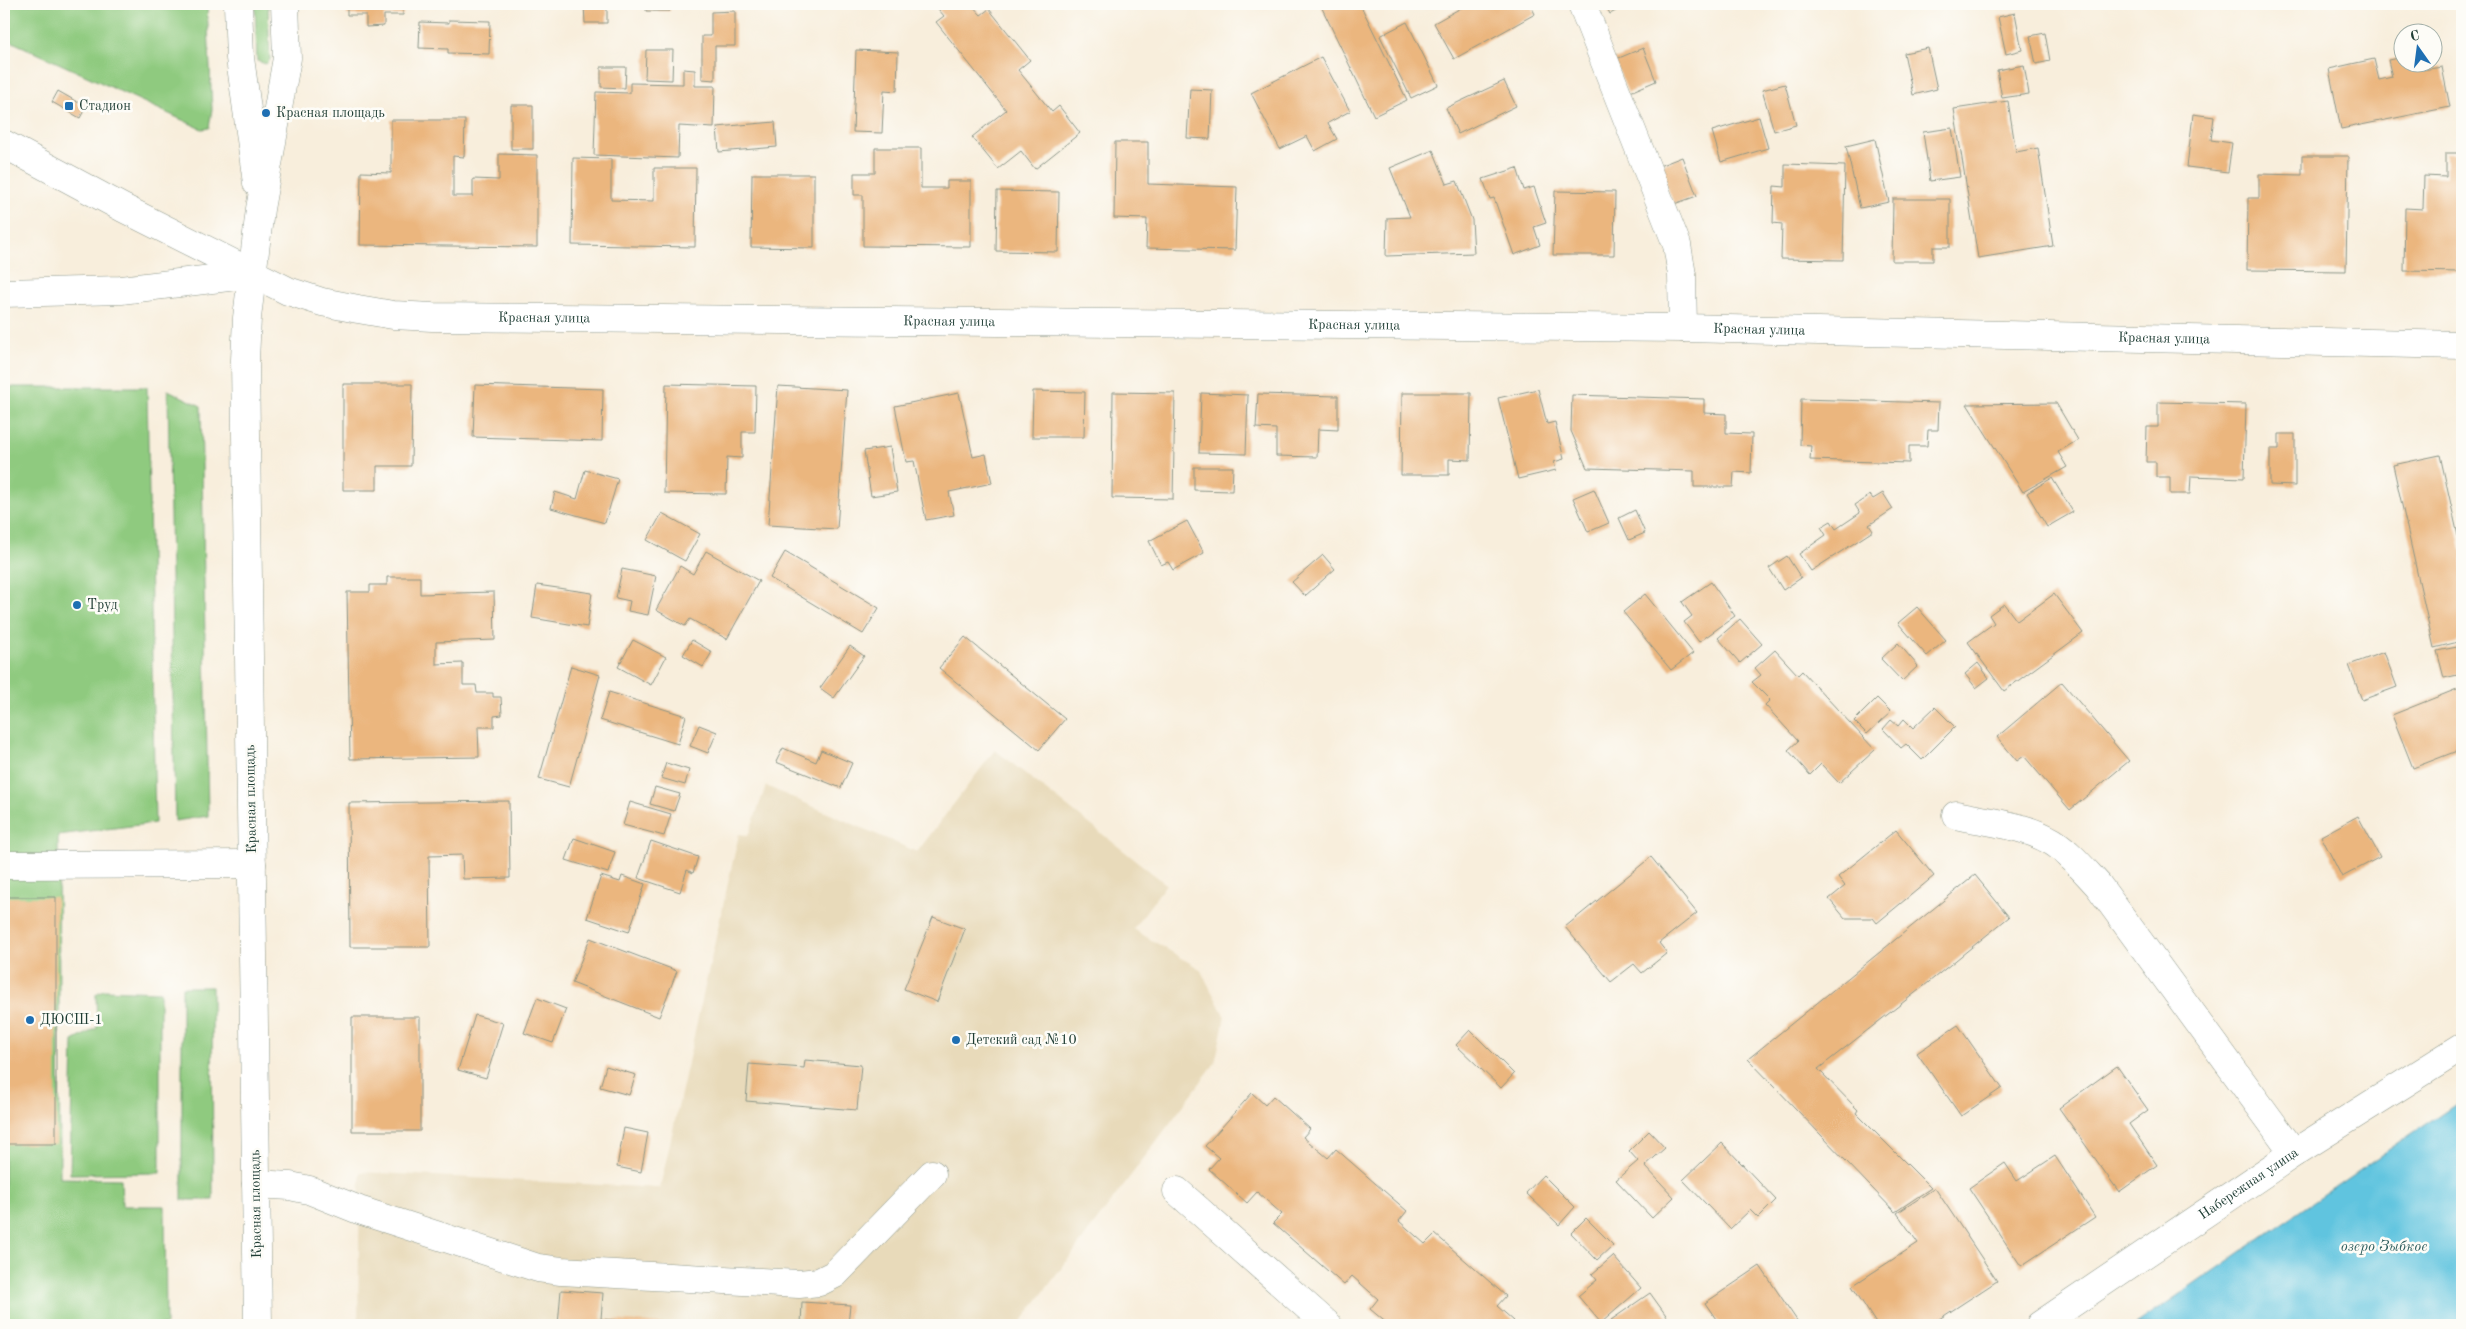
<svg xmlns="http://www.w3.org/2000/svg" width="2466" height="1329" font-family="'Old Standard TT',serif">
  <style>
    .built { fill: #e8daba }
    .green { fill: #8fca7f; stroke: #57845a }
    .water { fill: #61c4df; stroke: #40808a }
    .building { fill: #ebb67e }
    .lines { fill: none; stroke-linecap: round; stroke-linejoin: round }
    .minor-casing { stroke: #8c9688; stroke-width: 29 }
    .major-casing { stroke: #8c9688; stroke-width: 29 }
    .minor { stroke: #fff; stroke-width: 28 }
    .major { stroke: #fff; stroke-width: 28 }
    .poi-dot { fill: #1f6fb2; stroke: #fdfcf7; stroke-width: 2 }
    .labels { text-anchor: middle; dominant-baseline: central; stroke-width: 5; stroke-linejoin: round; paint-order: stroke }
    .poi-label { font-size: 14px; fill: #1f3d34; stroke: #fdfcf7; text-anchor: start }
    .street-label { font-size: 14px; fill: #1f3d34; stroke: #fdfcf7 }
    .water-label { font-size: 15px; font-style: italic; fill: #305f5f; stroke: #fdfcf7 }
  </style>
  <rect width="100%" height="100%" fill="#fdfcf7"/>
  <filter id="ink" filterUnits="userSpaceOnUse"><feTurbulence type="fractalNoise" baseFrequency=".02" numOctaves="2"/><feDisplacementMap in="SourceGraphic" scale="10" xChannelSelector="R" yChannelSelector="G"/><feConvolveMatrix kernelMatrix="1 2 1 2 8 2 1 2 1" color-interpolation-filters="sRGB"/></filter>
  <filter id="wash" filterUnits="userSpaceOnUse"><feTurbulence type="fractalNoise" baseFrequency=".0096" numOctaves="4" result="noise"/><feDisplacementMap in="SourceGraphic" scale="20" xChannelSelector="R" yChannelSelector="G"/><feGaussianBlur stdDeviation="1.12" result="paint"/><feColorMatrix in="noise" values="0 0 0 0 0 0 0 0 0 0 0 0 0 0 0 0 0 1.4 0 .05"/><feComposite in="paint" operator="in"/></filter>
  <g filter="url(#wash)">
    <rect width="100%" height="100%" fill="#f8eedc"/>
    <path class="built" d="M995 750 1166 884 1133 929 1200 969 1225 1017 1215 1063 1019 1325H358L360 1172 660 1188 739 834 748 836 766 786 917 852Z"/>
    <path class="green" d="M4 4H207L212 109 209 128 202 129 4 38Z
      M255 4H268L270 60 266 64 257 61Z
      M4 387H147L155 823 58 835 60 1178 121 1179 122 1206H165L166 1325H4Z
      M168 390 201 406 208 816 175 821Z
      M182 987H212L213 1200H182Z
      M103 990 160 992V1173L70 1174 73 1041 97 1028 96 994Z"/>
    <path class="water" d="M2462 1099V1325H2135Z"/>
    <g id="blocks">
      <path class="building" d="M347 4H403V15H384V26L366 27V15H347Z
        M584 4H607V23H585Z
        M646 4H670V11H646Z
        M934 4H971L981 15 989 9 1030 60 1018 70 1052 112 1059 106 1080 133 1035 169 1021 151 998 169 972 137 1006 110 936 22 944 16Z
        M1320 4H1360L1407 100 1374 116Z
        M1468 4H1530L1535 14 1454 59 1434 23Z
        M1605 4H1629L1610 14Z
        M735 11V46H715V80L702 79V36H711V12Z
        M2015 13 2022 50 2006 54 1998 17Z
        M449 20 490 21 489 54 448 53V49L419 48 420 22 449 23Z
        M1407 22 1438 85 1411 98 1380 36Z
        M2045 33 2050 61 2036 64 2030 36Z
        M1643 48 1656 81 1628 93 1614 60Z
        M1928 48 1937 89 1913 95 1904 53Z
        M646 50H673L672 80 645 79Z
        M856 50 898 52 897 91 884 90 882 133 853 132Z
        M1321 57 1350 111 1328 123 1337 139 1315 151 1307 136 1280 149 1251 93Z
        M2404 57V62H2420L2422 70 2442 67 2450 107 2341 129 2329 69 2374 59 2379 80 2392 77 2388 60Z
        M2024 65 2029 94 2002 98 1997 70Z
        M601 67H626L625 88 601 87Z
        M683 69 695 70V86H715L714 128 679 126 678 158 594 155 596 92 630 93V83L683 84Z
        M1504 81 1516 106 1458 134 1446 108Z
        M1785 84 1796 125 1774 131 1762 90Z
        M1190 89 1212 90 1210 139 1187 138Z
        M58 91 86 107 80 118 52 102Z
        M2008 101 2016 152 2038 148 2053 246 1978 258 1954 109Z
        M511 105H533V149H511Z
        M2193 114 2214 117 2211 140 2232 143 2228 172 2187 167Z
        M1759 117 1768 148 1721 162 1712 131Z
        M391 120H465L464 157 453 156V196H473V179L499 180V154L537 155V247L360 245 361 172 391 173Z
        M775 122 777 147 719 152 717 127Z
        M1952 128 1960 177 1930 181 1923 132Z
        M1875 139 1889 202 1860 208 1846 146Z
        M1115 142H1148V184L1237 187 1235 250 1146 248 1147 219 1114 218Z
        M875 148H921V188H947V181H971V247L863 246V195H854V173H875Z
        M1433 150 1447 184 1457 181 1472 220 1474 253 1386 256 1387 218 1410 217 1390 168Z
        M2446 153H2462V272L2404 271 2405 208 2423 209 2424 176 2446 177Z
        M2302 156H2348L2346 271 2247 270 2248 198H2259V174L2302 175Z
        M1682 157 1697 196 1674 204 1659 166Z
        M573 158 611 159V200L654 201V168H696L695 247 572 245Z
        M1785 164 1845 166 1843 260 1781 259 1782 224 1773 223 1774 186 1785 187Z
        M1517 168 1524 190 1534 187 1546 223 1534 227 1540 245 1514 255 1494 198 1490 199 1483 179Z
        M752 174H814V248L751 247Z
        M997 191 1059 192 1058 252 996 251Z
        M1555 191 1615 192 1614 255H1553Z
        M1893 199H1950V247H1933V261H1892Z
        M343 384H412L411 466H377V490H343Z
        M666 384 756 386 755 432H742V458L727 457 726 494 664 493Z
        M475 385 603 389 602 441 473 437Z
        M778 386 847 390 837 529 768 525Z
        M1538 389 1547 424 1555 422 1564 459 1554 462 1556 470 1518 479 1498 398Z
        M1033 391 1085 392 1084 437H1032Z
        M1113 392 1175 393 1173 499 1112 498Z
        M959 393 973 457 986 454 992 483 949 492 954 515 926 520 914 461 906 462 895 406Z
        M1201 393 1248 395 1246 454 1199 453Z
        M1402 393H1471L1470 460 1449 459V475H1401Z
        M1258 394 1338 396V430L1318 429 1317 457 1276 456V429L1256 428Z
        M1572 395 1704 399V413L1726 414V433L1752 434 1751 473 1734 472 1733 487H1694V471L1587 468 1571 431Z
        M1801 399 1939 403 1938 430H1928L1927 446H1909V463L1810 460 1811 446 1800 445Z
        M2158 402 2246 404 2244 478 2191 476 2190 494H2170V477H2156V462H2146L2147 427H2158Z
        M2056 403 2078 440 2058 452 2067 467 2023 492 1967 404Z
        M2279 434H2295V486L2270 485V449H2279Z
        M890 447 897 492 871 496 864 451Z
        M2440 455 2462 554V641L2434 648 2393 465Z
        M1194 467H1233L1232 491 1194 490Z
        M585 470 618 479 605 523 551 508 555 492 577 499Z
        M2052 478 2073 512 2047 527 2027 493Z
        M1594 489 1609 523 1588 532 1573 498Z
        M1883 493 1893 509 1869 525 1873 531 1811 571 1799 554 1826 535 1821 527 1831 521 1836 529 1860 513 1855 505 1870 495 1873 499Z
        M1635 510 1645 533 1629 540 1619 518Z
        M662 513 700 534 685 561 647 540Z
        M1187 521 1204 553 1173 570 1168 562 1161 565 1149 541Z
        M706 551 759 581 727 639 690 619 685 626 656 610 680 566 693 574Z
        M785 552 879 608 863 634 770 578Z
        M1323 555 1335 569 1305 596 1292 582Z
        M1787 556 1801 578 1783 590 1769 568Z
        M622 569 656 576 648 615 628 611 630 601 616 598Z
        M387 577H420V594L494 592 495 640 436 642V664L463 663V685H476L477 693H493V697H501L502 715 494 716V727H478L479 757 350 759 347 592H370V585H387Z
        M1711 582 1735 616 1699 642 1684 622 1692 616 1682 602Z
        M537 585 592 593 587 627 532 618Z
        M1645 594 1693 653 1671 670 1623 612Z
        M2054 594 2083 633 2004 691 1968 642 1994 623 1989 615 2004 604 2017 621Z
        M1917 607 1946 640 1927 656 1898 623Z
        M1740 619 1762 644 1740 663 1718 638Z
        M965 637 1065 719 1039 750 939 668Z
        M633 640 666 657 651 685 618 667Z
        M692 640 712 652 703 667 683 655Z
        M1898 643 1918 666 1902 681 1881 659Z
        M850 646 864 656 834 698 820 688Z
        M2462 646V674L2444 678 2437 651Z
        M1775 650 1798 675 1802 671 1875 750 1839 783 1821 764 1810 775 1788 750 1798 741 1765 705 1770 700 1752 682 1761 675 1755 668Z
        M2384 652 2397 687 2362 700 2349 665Z
        M1978 663 1989 678 1976 688 1965 674Z
        M571 666 600 675 569 787 539 779Z
        M2062 682 2129 761 2070 810 2024 756 2017 761 1997 737Z
        M2462 687V749L2413 768 2392 715Z
        M609 692 686 716 678 744 600 720Z
        M1877 698 1891 712 1867 734 1854 721Z
        M1935 707 1955 727 1922 760 1906 744 1901 748 1883 729 1891 720 1898 726 1904 719 1913 728Z
        M699 725 717 732 708 753 690 746Z
        M783 748 816 762 821 750 852 763 841 788 776 762Z
        M666 763 689 770 685 785 661 778Z
        M655 787 680 794 674 811 650 804Z
        M509 801 510 878 463 879 462 855 429 856 430 947H350L349 803Z
        M630 802 671 814 664 836 623 825Z
        M2358 816 2380 857 2342 877 2321 836Z
        M1896 830 1934 876 1877 923 1873 918H1845L1829 899 1845 886 1838 877Z
        M574 838 615 852 608 873 566 860Z
        M651 841 698 857 693 873 687 870 680 892 638 878Z
        M1651 857 1697 913 1659 943 1667 953 1642 973 1634 964 1611 982 1565 927Z
        M1975 875 2009 917 1924 986 1818 1069 1858 1110 1856 1113 1931 1188 1895 1212 1748 1059Z
        M601 876 620 882 622 876 645 884 629 932 587 918Z
        M4 897H56V1144H4Z
        M933 917 965 929 937 1002 904 989Z
        M590 938 677 971 659 1017 572 983Z
        M537 998 566 1009 553 1043 524 1033Z
        M475 1015 503 1023 486 1078 458 1070Z
        M352 1017H420V1131H352Z
        M1958 1025 2002 1088 1961 1116 1917 1053Z
        M1470 1030 1514 1074 1501 1088 1456 1045Z
        M805 1060 861 1065 857 1110 746 1101 749 1064 804 1068Z
        M606 1066 636 1075 629 1095 600 1087Z
        M2117 1066 2148 1110 2129 1124 2157 1165 2119 1192 2059 1108Z
        M1252 1093 1265 1105 1273 1096 1310 1129 1303 1137 1328 1158 1336 1149 1407 1211 1399 1221 1425 1244 1435 1234 1506 1296 1497 1306 1514 1321 1510 1325H1389L1370 1309 1378 1299 1352 1276 1344 1285 1273 1223 1282 1214 1257 1192 1247 1203 1209 1169 1219 1158 1205 1146Z
        M624 1128 648 1133 641 1172 617 1167Z
        M1649 1131 1665 1148 1645 1166 1674 1197 1652 1218 1616 1180 1638 1161 1629 1151Z
        M1722 1143 1776 1200 1758 1218 1750 1210 1730 1229 1683 1180Z
        M2055 1156 2095 1217 2021 1266 1969 1188 2005 1163 2017 1181Z
        M1543 1175 1575 1207 1559 1225 1526 1193Z
        M1935 1188 1997 1281 1930 1325H1877L1852 1286 1918 1243 1897 1213Z
        M1586 1218 1613 1245 1597 1260 1571 1233Z
        M1613 1256 1641 1288 1601 1323 1578 1296 1597 1280 1592 1274Z
        M1760 1266 1800 1325H1720L1705 1303Z
        M561 1290 603 1293 601 1319 674 1325H558Z
        M1650 1293 1673 1325H1615L1611 1320Z
        M802 1302 850 1305 848 1325H801Z"/>
    </g>
  </g>
  <g filter="url(#ink)">
    <use href="#blocks" fill-opacity="0" stroke="#8c9688" stroke-width="1"/>
    <g class="lines">
      <defs>
        <g id="minor">
          <path d="M238 4 240 58 257 183"/>
          <path d="M1582 4 1677 245 1682 275 1683 328"/>
          <path d="M4 293 121 290 253 274"/>
          <path d="M1956 815C1987 822 2025 825 2053 842 2070 853 2084 870 2098 885L2294 1153"/>
          <path d="M4 865 252 864"/>
          <path d="M256 1184 290 1186 309 1190 359 1210 538 1268 561 1271 799 1284 819 1282 835 1274 932 1174"/>
          <path d="M1177 1191 1328 1325"/>
          <path d="M258 1325 245 360 247 318 260 209 287 58 285 4"/>
          <path id="s1" d="M2040 1325 2294 1153 2462 1047"/>
        </g>
        <g id="major">
          <path id="s2" d="M4 144 123 208 288 291 322 302 358 309 393 315 432 317 1683 328 2462 345"/>
        </g>
      </defs>
      <use href="#minor" class="minor-casing"/>
      <use href="#major" class="major-casing"/>
      <use href="#minor" class="minor"/>
      <use href="#major" class="major"/>
    </g>
  </g>
  <g class="poi-dot">
    <rect x="64" y="101" width="10" height="10" rx="2.5"/>
    <circle cx="266" cy="113" r="5"/>
    <circle cx="77" cy="605" r="5"/>
    <circle cx="30" cy="1020" r="5"/>
    <circle cx="956" cy="1040" r="5"/>
  </g>
  <g class="labels">
    <g class="poi-label">
      <text x="79" y="106">Стадион</text>
      <text x="276" y="113">Красная площадь</text>
      <text x="87" y="605">Труд</text>
      <text x="40" y="1020">ДЮСШ-1</text>
      <text x="966" y="1040">Детский сад №10</text>
    </g>
    <g class="street-label">
      <text stroke="none"><textPath href="#s2" startOffset="579">Красная улица</textPath></text>
      <text stroke="none"><textPath href="#s2" startOffset="984">Красная улица</textPath></text>
      <text stroke="none"><textPath href="#s2" startOffset="1389">Красная улица</textPath></text>
      <text stroke="none"><textPath href="#s2" startOffset="1794">Красная улица</textPath></text>
      <text stroke="none"><textPath href="#s2" startOffset="2199">Красная улица</textPath></text>
      <text transform="translate(251 799) rotate(-91)">Красная площадь</text>
      <text stroke="none"><textPath href="#s1" startOffset="252">Набережная улица</textPath></text>
      <text transform="translate(256 1204) rotate(-91)">Красная площадь</text>
    </g>
    <g class="water-label">
      <text x="2384" y="1247">озеро Зыбкое</text>
    </g>
  </g>
  <rect width="2466" height="1329" fill="none" stroke="#fdfcf7" stroke-width="20"/>
  <g transform="translate(2418 48) rotate(346)"><circle r="24" fill="#fdfcf7" stroke="#a4b0a9"/>
  <path d="M0-4L9 19L0 12L-9 19Z" fill="#1f6fb2"/>
  <text y="-8" font-size="14" font-weight="bold" text-anchor="middle" fill="#1f3d34">С</text>
  </g>
</svg>
